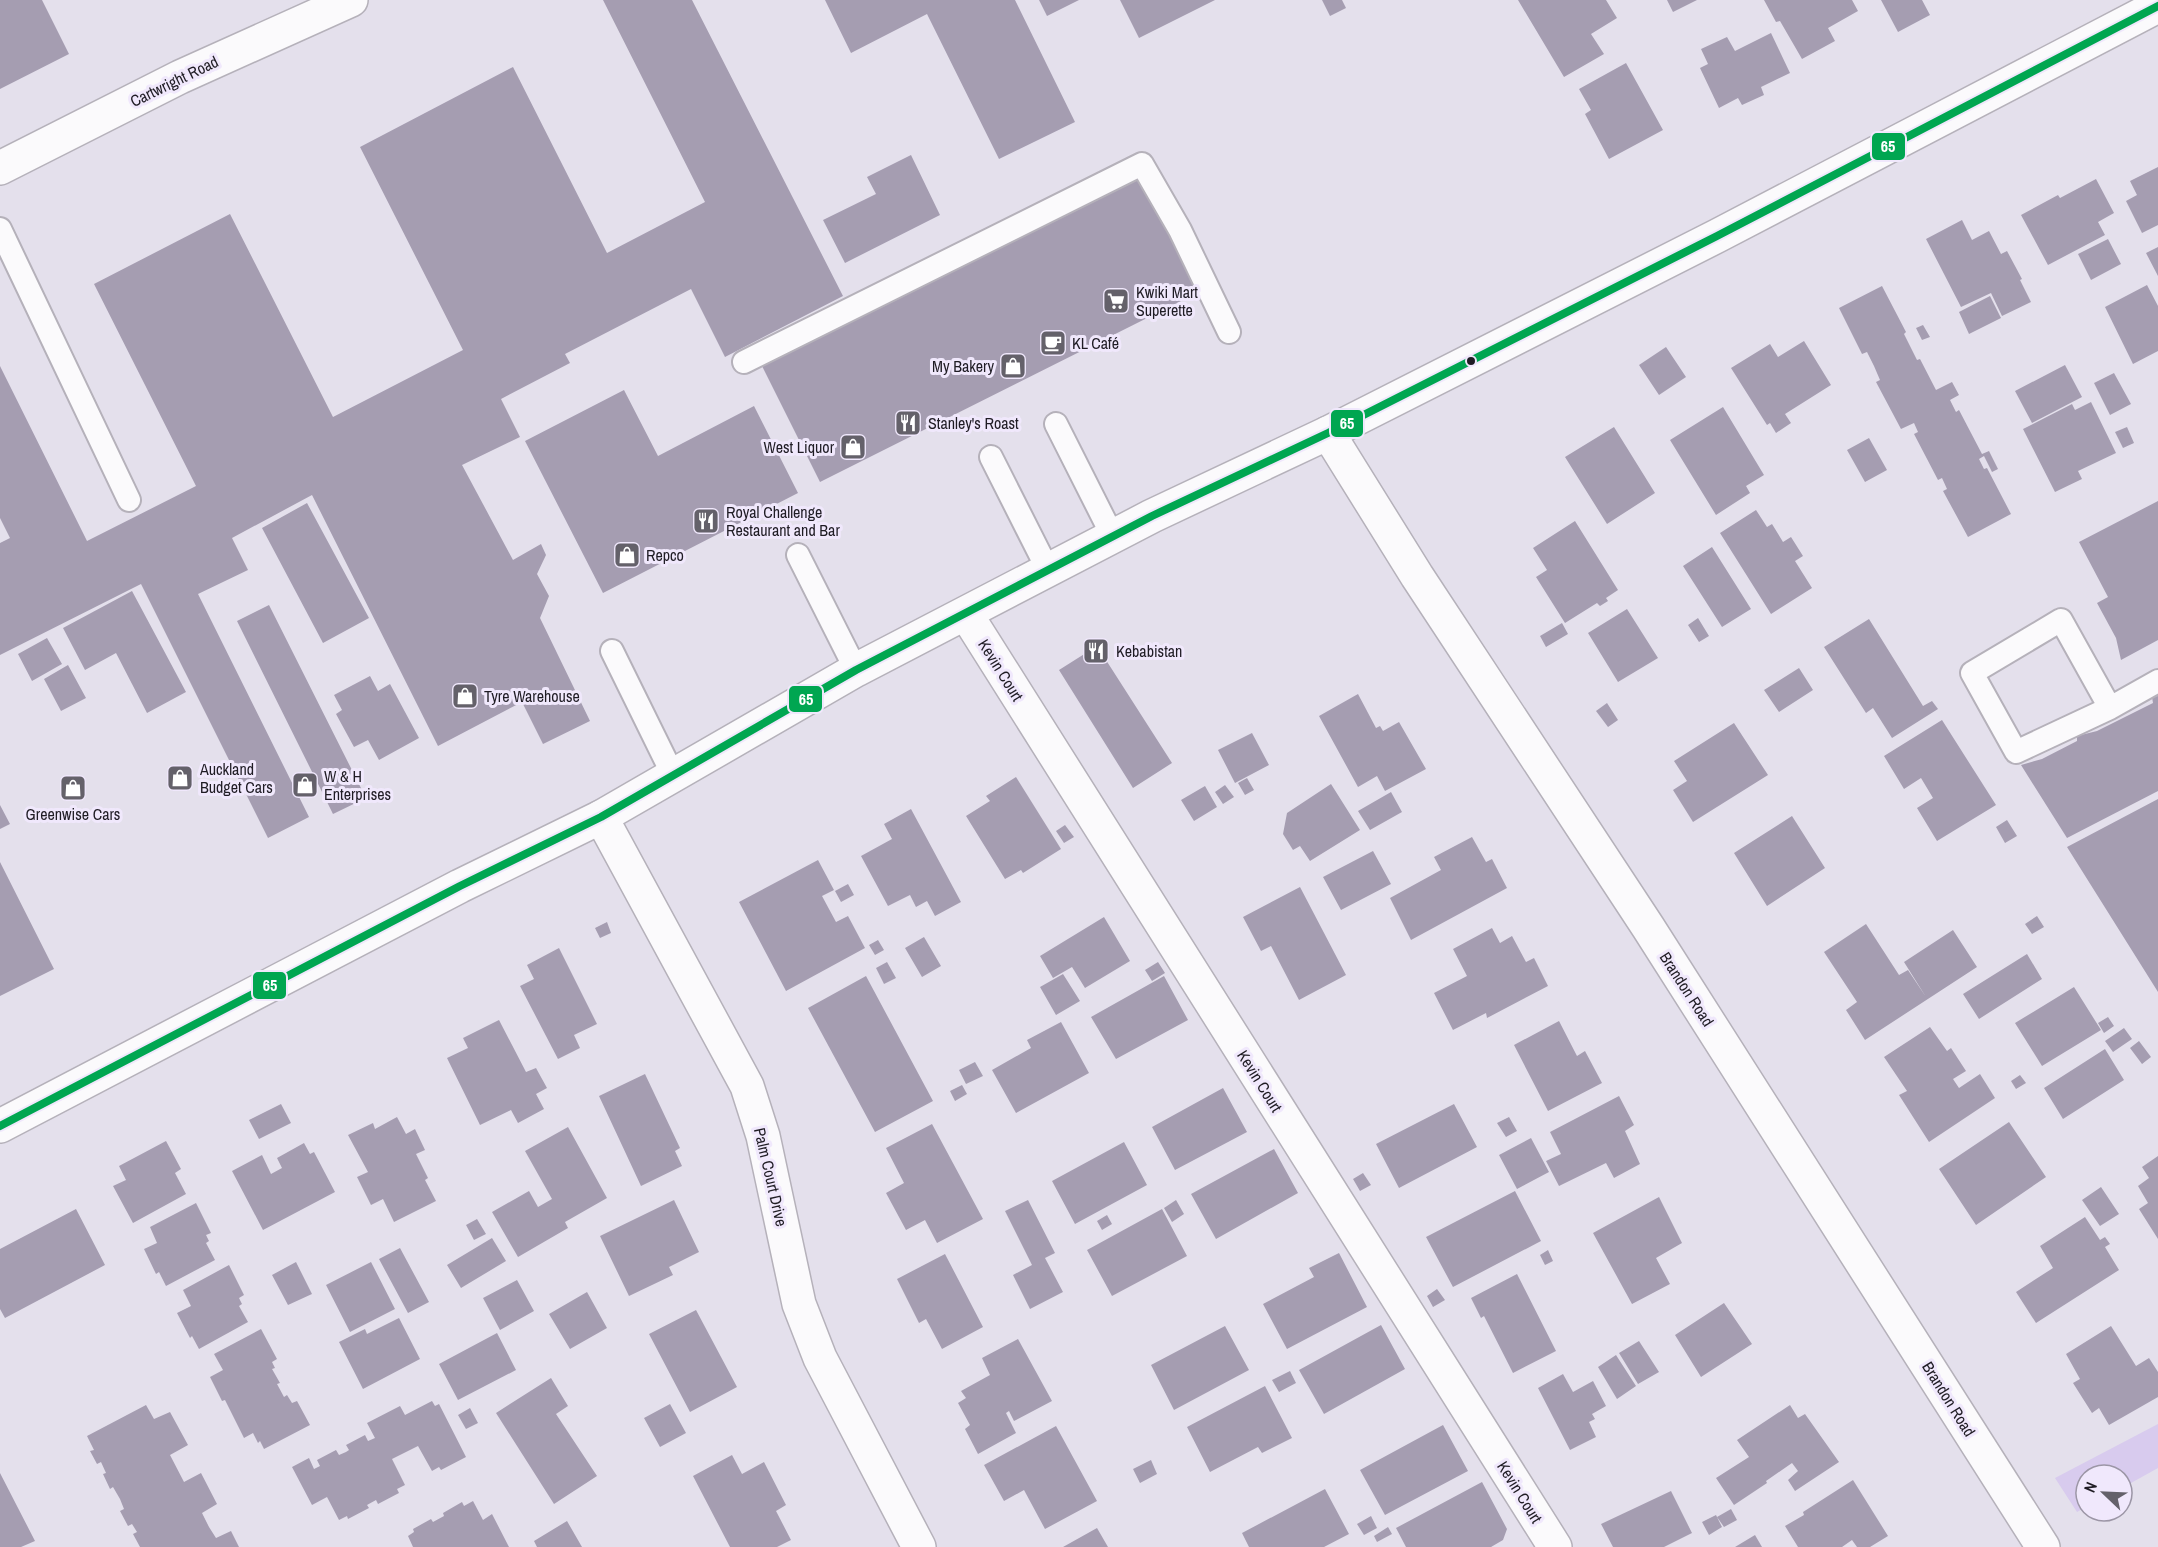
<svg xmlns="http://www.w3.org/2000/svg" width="2158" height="1547" font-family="'Archivo Narrow',sans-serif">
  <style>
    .green { fill: #d8cbee }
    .building { fill: #a59db1 }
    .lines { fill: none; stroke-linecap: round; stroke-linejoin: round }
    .service-casing { stroke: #b5b1ba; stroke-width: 26 }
    .minor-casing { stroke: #b5b1ba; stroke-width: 36 }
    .primary-casing { stroke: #b5b1ba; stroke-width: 36 }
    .service { stroke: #fbfafc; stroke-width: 22 }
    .minor { stroke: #fbfafc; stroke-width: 33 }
    .primary { stroke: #fbfafc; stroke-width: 33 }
    .bus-1-casing { stroke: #f0e8fc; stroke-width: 12 }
    .bus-1 { stroke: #00a651; stroke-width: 8 }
    .bus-dot { fill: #1f1c24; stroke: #f0e8fc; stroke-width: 2 }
    .labels { text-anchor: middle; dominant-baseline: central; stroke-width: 6; stroke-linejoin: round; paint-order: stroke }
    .street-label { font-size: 16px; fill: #1f1c24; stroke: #f0e8fc }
    .poi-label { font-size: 16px; fill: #1f1c24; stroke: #f0e8fc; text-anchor: start }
    .line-badge { stroke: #f0e8fc; stroke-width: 2 }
    .badge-label { font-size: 16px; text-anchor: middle; font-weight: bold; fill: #fff }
  </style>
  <rect width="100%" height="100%" fill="#e4e0ec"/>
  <path class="green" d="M2158 1424V1468L2122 1488V1475H2086V1507L2077 1512 2055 1478Z"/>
  <path class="building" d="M0 0H42L69 54 0 89Z
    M603 0H692L843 296 725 357 691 289 565 354 570 363 501 399 520 437 462 465 513 560 541 544 546 555 537 574 549 596 540 618 590 721 543 744 522 702 438 746 312 495 232 538 248 570 198 594 309 817 268 838 141 584 0 655V543L10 538 0 518V366L87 541 196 486 94 284 230 214 333 417 463 350 360 147 513 67 607 253 705 202Z
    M825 0H1015L1075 122 999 159 927 14 851 53Z
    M1039 0H1079L1047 16Z
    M1120 0H1215L1139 38Z
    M1322 0H1342L1346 8 1330 16Z
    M1518 0H1606L1617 18 1591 34 1604 54 1564 77Z
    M1667 0H1697L1673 12Z
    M1764 0H1852L1858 11 1828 28 1835 41 1802 59 1780 21 1776 22Z
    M1881 0H1922L1930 15 1898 32Z
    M1771 33 1790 73 1761 87 1764 95 1742 105 1738 98 1719 108 1700 68 1708 64 1701 49 1727 37 1735 51Z
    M1626 63 1663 130 1609 159 1585 114 1591 110 1579 89Z
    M911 155 940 215 845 263 823 220 876 194 867 177Z
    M2158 167V225L2142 233 2126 201 2137 195 2130 181Z
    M1139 171 1199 292 820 482 760 362Z
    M2096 179 2114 213 2098 222 2105 235 2048 265 2021 215 2058 195 2060 198Z
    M1962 220 1972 240 1989 231 2001 254 2007 251 2022 279 2020 280 2031 302 2002 316 1991 293 1961 307 1926 239Z
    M2108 239 2121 264 2091 280 2078 254Z
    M2158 247V276L2146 253Z
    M2147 285 2158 306V351L2133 364 2105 307Z
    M1882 286 1906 332 1904 334 1917 360 1920 359 1936 390 1952 382 1959 395 1950 400 1956 412 1959 410 1982 454 1989 451 1998 469 1992 472 1984 456 1979 459 1984 469 1987 468 2011 514 1968 537 1943 491 1947 489 1942 478 1938 480 1914 434 1918 432 1914 423 1901 429 1876 382 1880 380 1874 366 1867 352 1862 354 1839 308Z
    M1990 296 2001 318 1969 334 1959 312Z
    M1923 325 1930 337 1922 340 1916 328Z
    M1804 341 1831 385 1785 414 1791 423 1776 433 1770 423 1767 425 1731 368 1770 344 1778 357Z
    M1666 347 1686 377 1659 395 1639 365Z
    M2065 365 2082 397 2032 423 2015 391Z
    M2114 373 2131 404 2110 415 2094 383Z
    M624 390 658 456 754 406 798 493 603 593 525 441Z
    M2091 402 2116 453 2078 471 2082 479 2055 492 2023 429 2072 404 2075 410Z
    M1723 407 1764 475 1746 486 1750 493 1716 515 1670 440Z
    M1614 427 1655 493 1607 524 1565 457Z
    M2127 427 2134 443 2123 448 2115 432Z
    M1869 438 1887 470 1865 482 1847 450Z
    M2158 501V640L2121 660 2116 638 2097 603 2108 597 2079 542Z
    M307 503 369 618 323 643 262 528Z
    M1756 510 1767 527 1772 524 1783 542 1791 537 1803 556 1795 561 1812 588 1771 614 1720 533Z
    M1575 521 1618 590 1606 598 1608 601 1600 606 1597 603 1565 623 1536 577 1547 570 1533 548Z
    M1712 547 1751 609 1722 627 1683 566Z
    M132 591 186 692 147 713 116 653 85 670 63 628Z
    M269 605 366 798 333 814 237 621Z
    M1627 609 1658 658 1618 682 1588 633Z
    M1698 618 1709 636 1699 642 1688 625Z
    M1869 619 1923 706 1932 701 1938 709 1892 738 1873 708 1866 713 1824 647Z
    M1562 623 1568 634 1546 647 1540 636Z
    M47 638 62 664 32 681 18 654Z
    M1097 646 1172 763 1133 788 1059 670Z
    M68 665 86 698 61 711 44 679Z
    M1799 668 1813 690 1779 712 1764 690Z
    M370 676 378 691 390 684 419 738 379 760 368 740 354 747 336 714 342 710 334 695Z
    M1358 694 1376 728 1380 726 1383 731 1399 722 1426 769 1385 791 1377 776 1358 787 1319 716Z
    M2158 696V791L2067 838 2021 765 2042 759 2077 741V736L2097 731 2153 703 2152 697Z
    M1607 703 1618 720 1608 727 1596 711Z
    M1942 720 1996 805 1937 841 1917 808 1933 798 1921 778 1904 789 1884 756Z
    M1734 723 1768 775 1693 822 1673 790 1687 781 1674 761Z
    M1252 733 1269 765 1235 783 1218 750Z
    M1016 777 1061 849 1023 873 1021 870 1005 879 966 816 990 801 986 796Z
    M1247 778 1254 790 1245 795 1238 783Z
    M1331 784 1360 830 1310 861 1300 846 1293 850 1283 834 1287 813Z
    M1225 785 1234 797 1223 804 1215 792Z
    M1205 786 1217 807 1194 821 1181 800Z
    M1391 792 1402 812 1370 830 1358 811Z
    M2158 799V992L2067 847Z
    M0 805 10 824 0 829Z
    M911 809 961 902 935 916 927 901 916 907 910 895 888 906 861 856 892 839 884 824Z
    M1792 816 1825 868 1767 906 1734 853Z
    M2007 820 2017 836 2005 843 1996 827Z
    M1065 825 1074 837 1064 843 1056 831Z
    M1472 837 1486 862 1492 859 1507 888 1411 940 1390 898 1441 870 1434 857Z
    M1373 851 1391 884 1341 910 1323 877Z
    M818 860 834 890 822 896 836 922 848 916 865 948 786 991 739 902Z
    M0 862 54 969 0 996Z
    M848 884 854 895 841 902 835 891Z
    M1300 887 1346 975 1299 1000 1271 946 1261 951 1243 917Z
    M2037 916 2044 927 2032 934 2025 924Z
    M1104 917 1130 961 1085 988 1072 967 1053 978 1040 956Z
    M607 922 611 933 600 938 595 928Z
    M1866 924 1899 975 1908 970 1926 997 1904 962 1953 930 1977 967 1865 1040 1846 1010 1857 1002 1824 952Z
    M1492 928 1500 943 1512 936 1526 962 1534 958 1548 986 1487 1018 1486 1013 1453 1030 1434 993 1467 976 1453 949Z
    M924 937 941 966 922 977 905 948Z
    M878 940 884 950 875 955 869 945Z
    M559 948 597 1024 574 1035 580 1048 558 1059 520 986 534 979 527 965Z
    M2027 954 2042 979 1979 1019 1963 994Z
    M887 962 896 978 884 984 876 968Z
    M1158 962 1165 973 1152 981 1145 970Z
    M1063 974 1080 1001 1056 1015 1040 987Z
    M866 976 933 1101 875 1132 808 1008Z
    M1164 976 1188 1020 1116 1059 1091 1017Z
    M2074 987 2101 1030 2042 1066 2015 1023Z
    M2108 1017 2114 1026 2104 1033 2098 1023Z
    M499 1020 526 1072 536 1068 547 1088 536 1094 544 1109 518 1123 511 1110 480 1125 447 1058 468 1048 463 1038Z
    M1559 1021 1577 1056 1585 1051 1602 1083 1548 1111 1514 1045Z
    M1061 1022 1089 1073 1016 1113 992 1070 1031 1048 1027 1040Z
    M1930 1027 1947 1051 1951 1048 1966 1071 1953 1079 1959 1088 1980 1074 1995 1098 1929 1142 1899 1095 1907 1091 1884 1057Z
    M2124 1028 2132 1039 2113 1052 2105 1041Z
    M2139 1041 2151 1057 2142 1064 2130 1048Z
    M2105 1049 2124 1080 2063 1119 2044 1088Z
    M975 1062 983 1076 966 1084 959 1070Z
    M645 1074 680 1148 675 1151 682 1166 641 1186 599 1096Z
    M2020 1075 2026 1083 2016 1089 2011 1081Z
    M962 1085 967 1094 955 1101 950 1091Z
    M1223 1088 1247 1132 1175 1170 1152 1127Z
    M1619 1096 1634 1125 1625 1131 1640 1164 1614 1178 1606 1163 1559 1186 1546 1161 1561 1154 1550 1132Z
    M281 1104 291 1123 259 1139 249 1120Z
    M1454 1104 1477 1147 1399 1188 1376 1144Z
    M397 1117 406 1134 415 1129 425 1150 416 1154 428 1178 425 1180 436 1201 394 1222 383 1199 371 1205 357 1177 368 1172 348 1135 373 1123 375 1129Z
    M1509 1117 1517 1131 1506 1137 1497 1123Z
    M2009 1122 2046 1177 1976 1225 1939 1169Z
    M932 1124 983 1219 937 1243 925 1220 906 1230 886 1193 904 1183 886 1148Z
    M568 1127 607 1198 565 1222 568 1228 518 1257 492 1212 529 1191 538 1207 552 1199 525 1151Z
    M1531 1138 1549 1172 1517 1189 1499 1155Z
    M166 1141 181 1169 175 1173 186 1194 133 1223 113 1186 126 1180 119 1166Z
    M1124 1142 1147 1185 1075 1224 1052 1181Z
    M304 1143 310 1154 314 1152 335 1192 263 1230 232 1171 262 1155 271 1174 282 1168 277 1158Z
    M1274 1149 1298 1193 1216 1239 1191 1194Z
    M2158 1156V1239L2139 1209 2148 1203 2138 1186 2149 1178 2142 1167Z
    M1363 1173 1371 1185 1360 1191 1353 1179Z
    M2101 1187 2119 1214 2100 1226 2082 1200Z
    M1515 1191 1541 1241 1453 1287 1426 1237Z
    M1659 1197 1682 1243 1656 1258 1670 1284 1632 1304 1593 1233Z
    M674 1200 699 1252 669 1267 673 1275 629 1296 600 1236Z
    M1028 1200 1055 1253 1045 1258 1063 1292 1030 1309 1013 1275 1032 1265 1005 1211Z
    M1176 1200 1184 1214 1172 1222 1164 1208Z
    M196 1203 211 1233 206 1235 209 1241 206 1243 215 1260 166 1286 159 1272 156 1274 144 1249 157 1243 150 1227Z
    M76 1209 105 1265 5 1318 0 1309V1249Z
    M1162 1209 1187 1256 1112 1296 1087 1250Z
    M1107 1215 1112 1224 1102 1230 1097 1221Z
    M2085 1217 2100 1240 2105 1237 2110 1244 2105 1247 2119 1270 2036 1323 2016 1292 2053 1268 2040 1246Z
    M477 1219 486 1234 474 1240 466 1225Z
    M492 1238 506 1261 461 1288 447 1265Z
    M400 1248 429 1302 408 1313 379 1259Z
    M1548 1250 1553 1261 1545 1265 1540 1255Z
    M1339 1253 1367 1307 1287 1349 1263 1304 1314 1277 1309 1268Z
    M945 1254 983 1327 942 1349 926 1319 919 1323 897 1279Z
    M296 1262 312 1294 288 1305 272 1275Z
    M371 1262 395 1309 350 1332 326 1285Z
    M229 1265 244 1295 239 1298 242 1304 239 1306 248 1322 199 1349 192 1336 190 1338 177 1313 191 1306 183 1290Z
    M1517 1274 1556 1351 1513 1373 1484 1316 1481 1318 1471 1298Z
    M517 1280 534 1311 500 1330 483 1298Z
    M1437 1289 1445 1300 1433 1307 1427 1296Z
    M587 1292 607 1328 570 1349 549 1314Z
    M1724 1303 1752 1344 1701 1377 1675 1335Z
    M696 1310 737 1387 690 1412 649 1334Z
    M399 1318 420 1359 363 1389 339 1342 365 1329 367 1334Z
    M1381 1325 1405 1369 1324 1414 1299 1370Z
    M1225 1326 1249 1370 1174 1410 1151 1365Z
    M2111 1326 2136 1366 2149 1358 2158 1372V1397L2109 1425 2099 1408 2092 1413 2073 1383 2080 1379 2066 1354Z
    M261 1329 277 1359 272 1362 275 1368 272 1369 280 1383 277 1384 284 1397 287 1395 292 1403 297 1401 310 1425 264 1449 260 1441 258 1443 253 1433 244 1438 225 1400 222 1401 210 1377 223 1370 214 1354Z
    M497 1333 516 1370 458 1400 439 1364Z
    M1018 1339 1052 1401 1014 1421 1009 1411 1006 1413 1016 1433 978 1454 965 1429 970 1425 958 1403 966 1398 961 1391 990 1375 982 1358Z
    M1639 1341 1659 1372 1638 1384 1619 1353Z
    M1616 1355 1636 1386 1617 1399 1598 1367Z
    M1290 1371 1296 1383 1279 1392 1272 1380Z
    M1563 1374 1573 1392 1593 1381 1606 1406 1592 1414 1595 1419 1589 1422 1596 1437 1570 1450 1538 1388Z
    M551 1378 568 1406 556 1414 597 1476 554 1504 496 1413Z
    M1265 1386 1292 1438 1262 1453 1258 1447 1210 1472 1187 1427Z
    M432 1401 435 1406 439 1404 466 1457 441 1470 439 1467 432 1471 418 1446 392 1459 405 1485 397 1489 399 1493 378 1504 376 1500 367 1505 369 1508 348 1519 347 1516 339 1520 327 1497 312 1505 292 1467 309 1458 314 1469 320 1466 317 1460 336 1450 339 1455 346 1452 349 1450 346 1445 365 1435 368 1441 375 1438 367 1423 400 1406 405 1415Z
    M670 1404 686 1433 660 1447 644 1418Z
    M146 1405 154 1419 170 1412 188 1445 170 1455 184 1482 201 1473 217 1504 202 1513 209 1527 216 1538 231 1531 239 1547H140L133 1534 137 1532 132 1524 128 1526 120 1511 124 1509 120 1499 113 1487 110 1489 103 1474 106 1473 101 1462 97 1464 90 1451 94 1450 87 1436Z
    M1790 1405 1798 1418 1805 1414 1839 1462 1795 1491 1788 1480 1798 1471 1792 1463 1766 1481 1767 1483 1734 1505 1716 1478 1749 1457 1737 1440Z
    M470 1408 478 1423 466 1429 458 1415Z
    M1443 1425 1468 1471 1385 1515 1360 1470Z
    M1056 1426 1097 1501 1045 1529 1024 1490 1004 1501 984 1465Z
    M732 1455 742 1474 764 1462 786 1505 776 1511 791 1540 777 1547H730L693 1476Z
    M1151 1460 1157 1474 1140 1483 1133 1469Z
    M0 1473 35 1541 21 1547H0Z
    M1853 1480 1888 1536 1870 1547H1857L1852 1540 1842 1547H1798L1785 1526 1804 1515 1803 1512Z
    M1482 1482 1507 1529 1503 1540 1491 1547H1406L1396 1528Z
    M1325 1489 1349 1534 1324 1547H1249L1242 1533Z
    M1671 1491 1692 1533 1664 1547H1613L1601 1524Z
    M473 1501 483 1520 492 1514 509 1547H413L408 1536 414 1532 413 1529 431 1519 433 1522 444 1516 443 1513 462 1502 464 1506Z
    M1731 1509 1737 1520 1724 1527 1717 1517Z
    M1716 1515 1722 1527 1709 1535 1702 1522Z
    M1371 1516 1377 1528 1364 1535 1357 1524Z
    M567 1521 582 1547H537L534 1541Z
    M1388 1527 1392 1534 1377 1542 1374 1536Z
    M1097 1528 1108 1547H1063Z
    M1755 1535 1762 1547H1735Z"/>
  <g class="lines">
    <defs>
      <path id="service" d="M0 229 129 500
        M744 362 1142 164 1180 230 1229 332
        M1056 424 1113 537
        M991 457 1048 570
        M798 555 856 670
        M612 651 673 775
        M2110 708 2061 620 1972 673 2016 752 2110 708 2158 681"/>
      <path id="minor" d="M0 168 180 77 351 0
        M1328 433 1417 576 1648 927 2043 1547
        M966 614 1555 1547
        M601 817 747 1086 763 1136 799 1304 820 1358 919 1547"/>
      <path id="primary" d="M0 1126 460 886 601 817 856 670 1152 516 1328 433 1717 236 2158 6"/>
    </defs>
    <use href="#service" class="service-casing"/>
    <use href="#minor" class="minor-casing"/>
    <use href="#primary" class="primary-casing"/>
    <use href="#service" class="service"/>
    <use href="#minor" class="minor"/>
    <use href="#primary" class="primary"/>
    <defs>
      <path id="bus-1" d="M0 1126 460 886 601 817 856 670 1152 516 1328 433 1717 236 2158 6"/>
    </defs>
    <use href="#bus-1" class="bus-1-casing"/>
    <use href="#bus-1" class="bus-1"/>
  </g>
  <defs>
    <symbol id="supermarket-square" viewBox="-11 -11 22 22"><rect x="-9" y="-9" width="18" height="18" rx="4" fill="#64616a" stroke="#f0e8fc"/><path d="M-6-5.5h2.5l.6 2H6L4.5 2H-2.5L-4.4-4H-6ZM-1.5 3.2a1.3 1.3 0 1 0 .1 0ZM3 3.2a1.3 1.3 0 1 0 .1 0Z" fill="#fff"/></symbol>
    <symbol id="cafe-square" viewBox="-11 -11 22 22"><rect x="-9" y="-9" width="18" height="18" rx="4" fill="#64616a" stroke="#f0e8fc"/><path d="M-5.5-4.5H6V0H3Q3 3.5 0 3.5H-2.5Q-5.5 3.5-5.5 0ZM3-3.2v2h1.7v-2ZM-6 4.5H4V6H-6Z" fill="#fff"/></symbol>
    <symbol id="shop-square" viewBox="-11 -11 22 22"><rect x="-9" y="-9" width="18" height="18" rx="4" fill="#64616a" stroke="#f0e8fc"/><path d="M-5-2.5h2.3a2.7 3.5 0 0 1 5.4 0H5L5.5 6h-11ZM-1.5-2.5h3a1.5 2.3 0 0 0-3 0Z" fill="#fff"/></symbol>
    <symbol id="restaurant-square" viewBox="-11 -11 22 22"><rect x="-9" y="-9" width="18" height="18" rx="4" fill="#64616a" stroke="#f0e8fc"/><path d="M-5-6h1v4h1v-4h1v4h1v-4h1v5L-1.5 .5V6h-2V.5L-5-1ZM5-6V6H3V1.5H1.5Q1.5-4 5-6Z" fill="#fff"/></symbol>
  </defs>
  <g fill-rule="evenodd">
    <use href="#supermarket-square" x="1101" y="286" width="30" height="30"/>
    <use href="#cafe-square" x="1038" y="328" width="30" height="30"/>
    <use href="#shop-square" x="998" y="351" width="30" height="30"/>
    <use href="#restaurant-square" x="893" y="408" width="30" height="30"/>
    <use href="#shop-square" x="838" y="432" width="30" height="30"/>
    <use href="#restaurant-square" x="691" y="506" width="30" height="30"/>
    <use href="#shop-square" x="612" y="540" width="30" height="30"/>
    <use href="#restaurant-square" x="1081" y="636" width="30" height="30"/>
    <use href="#shop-square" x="450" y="681" width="30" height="30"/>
    <use href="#shop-square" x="165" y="763" width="30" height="30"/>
    <use href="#shop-square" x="290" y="770" width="30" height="30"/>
    <use href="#shop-square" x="58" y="773" width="30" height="30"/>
  </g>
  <circle class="bus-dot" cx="1471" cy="361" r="5"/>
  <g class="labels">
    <g class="street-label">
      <text transform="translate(174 81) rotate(-26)">Cartwright Road</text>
      <text transform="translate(1001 670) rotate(58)">Kevin Court</text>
      <text transform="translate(1687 989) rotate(57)">Brandon Road</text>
      <text transform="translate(1260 1081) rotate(58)">Kevin Court</text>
      <text transform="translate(771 1177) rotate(77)">Palm Court Drive</text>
      <text transform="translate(1949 1399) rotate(58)">Brandon Road</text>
      <text transform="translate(1520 1492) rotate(58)">Kevin Court</text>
    </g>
    <g class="poi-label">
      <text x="1136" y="292">Kwiki Mart<tspan x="1136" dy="18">Superette</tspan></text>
      <text x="1072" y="343">KL Café</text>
      <text x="994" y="366" text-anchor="end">My Bakery</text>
      <text x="928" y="423">Stanley's Roast</text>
      <text x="834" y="447" text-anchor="end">West Liquor</text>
      <text x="726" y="512">Royal Challenge<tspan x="726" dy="18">Restaurant and Bar</tspan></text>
      <text x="646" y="555">Repco</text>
      <text x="1116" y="651">Kebabistan</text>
      <text x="484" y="696">Tyre Warehouse</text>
      <text x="200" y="769">Auckland<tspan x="200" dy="18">Budget Cars</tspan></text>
      <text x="324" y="776">W &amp; H<tspan x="324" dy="18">Enterprises</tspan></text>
      <text x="73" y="814" text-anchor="middle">Greenwise Cars</text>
    </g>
  </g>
  <g class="line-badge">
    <rect x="1871" y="132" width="35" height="29" rx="6" fill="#00a651"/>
    <rect x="1330" y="409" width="34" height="29" rx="6" fill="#00a651"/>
    <rect x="788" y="685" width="35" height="28" rx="6" fill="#00a651"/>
    <rect x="252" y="971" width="35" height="29" rx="6" fill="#00a651"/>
  </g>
  <g class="badge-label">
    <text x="1888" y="152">65</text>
    <text x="1347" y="429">65</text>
    <text x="806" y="705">65</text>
    <text x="270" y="991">65</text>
  </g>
  <g transform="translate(2104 1493) rotate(293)"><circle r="28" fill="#f0e8fc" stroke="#9c96a6" stroke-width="1.5"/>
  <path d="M0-4.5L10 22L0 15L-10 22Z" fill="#64616a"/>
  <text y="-9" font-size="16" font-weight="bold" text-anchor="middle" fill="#1f1c24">N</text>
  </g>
</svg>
